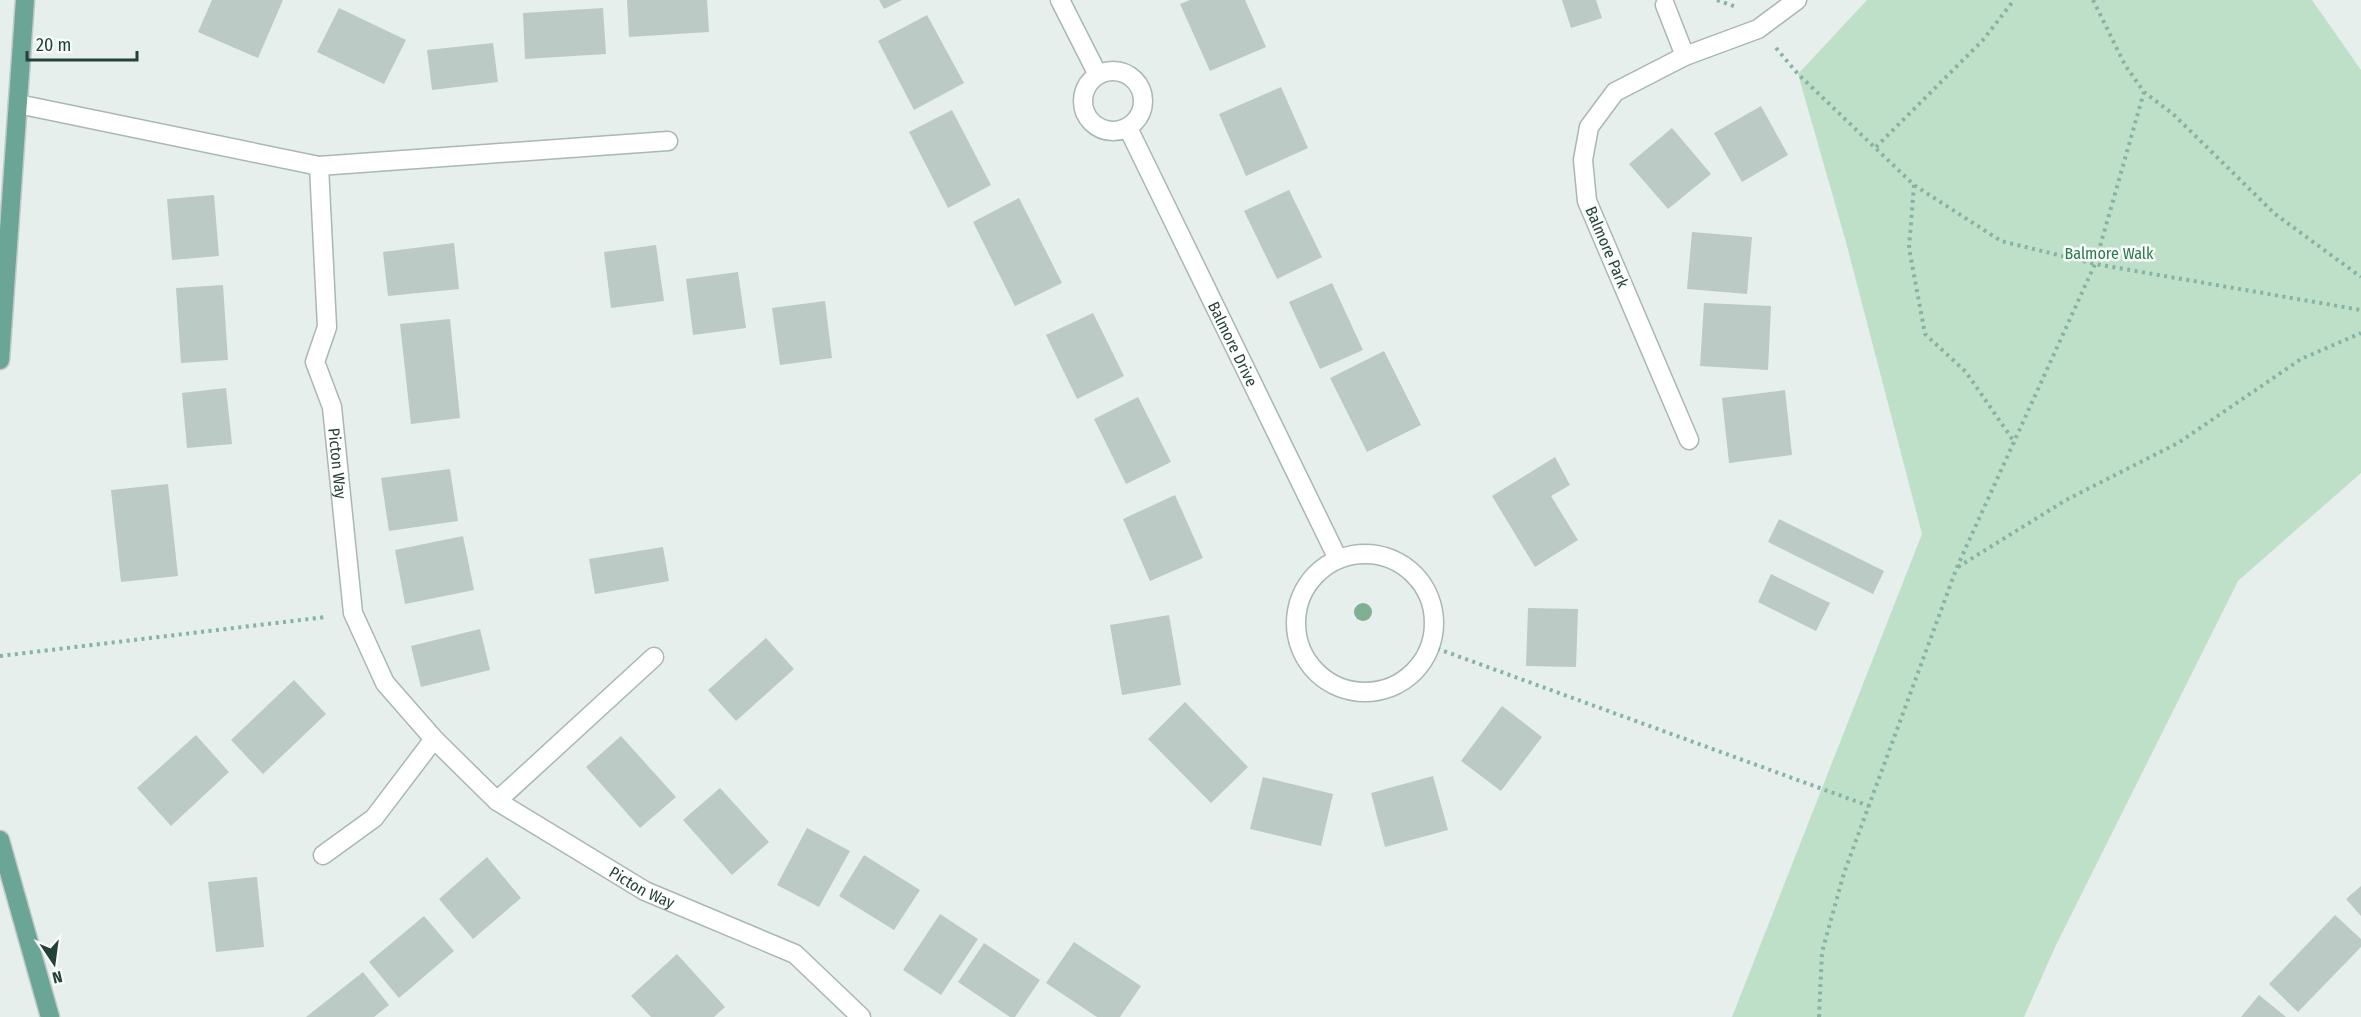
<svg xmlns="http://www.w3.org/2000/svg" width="2361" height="1017" font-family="'Fira Sans Condensed',sans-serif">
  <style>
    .green { fill: #bfe0c8 }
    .building { fill: #bbcac4 }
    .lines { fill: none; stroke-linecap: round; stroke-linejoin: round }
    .minor-casing { stroke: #a8b8b2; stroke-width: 21 }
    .major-casing { stroke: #c2cac8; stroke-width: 21 }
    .path { stroke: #86b3a5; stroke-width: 4; stroke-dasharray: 3 4.5; stroke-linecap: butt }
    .minor { stroke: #fff; stroke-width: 18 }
    .major { stroke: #6aa596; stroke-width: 18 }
    .tree { fill: #80af93 }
    .labels { text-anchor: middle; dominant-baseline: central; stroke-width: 5; stroke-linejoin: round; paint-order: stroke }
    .street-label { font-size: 16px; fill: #24423a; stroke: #f7fbf9 }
    .park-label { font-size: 16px; fill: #2d7a4b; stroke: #f7fbf9 }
  </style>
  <rect width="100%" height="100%" fill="#e6efeb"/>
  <path class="green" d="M1867 0H2312L2361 70V473L2238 581 2056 945 2024 1017H1732L1922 534 1846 242 1798 74Z"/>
  <path class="building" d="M212 0H283L258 58 198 32Z
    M627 0H707L709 32 629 37Z
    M879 0H902L884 9Z
    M1190 0H1245L1266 47 1210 71 1180 4Z
    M1562 0H1596L1602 18 1571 28Z
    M339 8 406 40 384 84 317 52Z
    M603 8 606 54 525 59 523 13Z
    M927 15 964 83 914 110 878 41Z
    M493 43 498 82 432 90 427 50Z
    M1281 87 1308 148 1246 176 1219 114Z
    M1761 106 1788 155 1742 182 1714 133Z
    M952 110 991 185 948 208 909 132Z
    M1672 128 1711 174 1668 209 1629 164Z
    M1289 190 1322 257 1277 279 1244 211Z
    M214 195 219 256 172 260 167 199Z
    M1019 198 1062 283 1015 306 973 222Z
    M1692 232 1752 237 1747 294 1687 289Z
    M454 243 459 289 388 296 383 252Z
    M656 245 664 301 611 308 604 252Z
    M738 272 746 328 693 335 686 279Z
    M1332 283 1363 350 1320 369 1289 302Z
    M223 285 228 360 181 363 176 288Z
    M825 301 832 358 780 365 772 308Z
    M1704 303 1771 306 1768 370 1700 366Z
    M1093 313 1124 376 1077 399 1046 335Z
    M450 319 460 418 411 424 400 324Z
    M1384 351 1421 425 1367 452 1330 378Z
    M226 388 232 444 187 448 182 393Z
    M1785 390 1792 455 1729 463 1722 398Z
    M1138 397 1171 462 1126 484 1094 419Z
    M1555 457 1570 485 1551 496 1578 540 1535 567 1492 496Z
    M450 469 458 521 389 531 381 478Z
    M168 484 178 576 121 582 111 490Z
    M1175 495 1203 558 1150 581 1123 519Z
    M1779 519 1884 571 1873 594 1768 542Z
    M463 536 474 590 405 604 395 550Z
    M663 547 669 581 595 594 589 559Z
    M1771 574 1830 603 1816 631 1758 602Z
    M1528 608 1578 609 1576 667 1526 666Z
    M1169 615 1181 685 1122 695 1110 625Z
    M480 629 490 670 421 687 411 646Z
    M766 638 794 669 736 721 708 690Z
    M294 680 326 714 263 774 231 740Z
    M1185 702 1248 767 1211 803 1148 739Z
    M1502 706 1542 737 1501 791 1461 761Z
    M196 735 229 772 171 826 137 788Z
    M621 736 676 797 640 828 586 767Z
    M1433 776 1448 830 1385 847 1371 793Z
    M1263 777 1333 794 1321 846 1250 829Z
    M720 788 769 842 732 875 683 820Z
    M807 828 850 851 819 907 777 885Z
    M864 855 920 890 894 930 839 896Z
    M487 857 521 898 473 939 439 899Z
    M257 877 264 947 216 952 208 882Z
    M2361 886V916L2346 899Z
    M940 914 978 939 941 995 903 970Z
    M2335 915 2361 939V947L2298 1012 2269 984Z
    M424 916 454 951 399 998 369 962Z
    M1074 942 1141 986 1120 1017H1097L1046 983Z
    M984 943 1040 980 1015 1017H1010L958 982Z
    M677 954 725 1007 714 1017H651L631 996Z
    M363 972 389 1005 374 1017H306Z
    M2259 995 2286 1017H2241Z"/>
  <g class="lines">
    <defs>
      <g id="minor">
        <path d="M1060 0 1098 75"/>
        <path d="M1665 5 1685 56"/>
        <circle cx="1113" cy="101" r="30"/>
        <path d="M18 104 319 166 668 141"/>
        <path id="s1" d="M1128 128 1338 559"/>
        <path id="s2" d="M319 166 327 327 315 362 332 407 353 613 385 683 434 739 497 801 645 891 795 954 861 1017"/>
        <path d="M1689 440 1587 201 1583 160 1589 127 1615 92 1685 56 1758 29 1797 0"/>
        <circle cx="1365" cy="623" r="69"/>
        <path d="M497 801 654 657"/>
        <path d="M323 855 374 818 434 739"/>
      </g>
      <path id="major" d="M0 360 25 0
        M0 840 50 1017"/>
    </defs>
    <use href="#minor" class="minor-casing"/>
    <use href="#major" class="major-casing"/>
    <path class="path" d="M1717 0 1736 7
      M2093 0 2125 65 2144 92 2173 114 2275 214 2361 277
      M1776 48 1798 74 1914 185 2001 241 2095 264 2361 310
      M1876 147 1983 40 2014 0
      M1914 185 1909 248 1925 334 1966 372 2015 443
      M1958 567 2066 500 2178 443 2301 359 2361 333
      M1430 646 1869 806
      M0 656 326 617
      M1819 1017 1822 952 1844 873 1957 567 2095 264 2144 92"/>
    <use href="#minor" class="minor"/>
    <use href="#major" class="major"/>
  </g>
  <circle class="tree" cx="1363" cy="612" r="9"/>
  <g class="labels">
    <g class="street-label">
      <text transform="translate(1607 247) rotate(67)">Balmore Park</text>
      <text stroke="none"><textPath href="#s1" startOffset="240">Balmore Drive</textPath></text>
      <text stroke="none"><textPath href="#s2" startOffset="303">Picton Way</textPath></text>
      <text stroke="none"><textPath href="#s2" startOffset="862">Picton Way</textPath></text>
    </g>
    <g class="park-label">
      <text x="2109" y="253">Balmore Walk</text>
    </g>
  </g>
  <g transform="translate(54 963) rotate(167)" stroke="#f7fbf9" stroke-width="4.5" paint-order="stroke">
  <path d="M0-4.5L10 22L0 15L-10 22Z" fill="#24423a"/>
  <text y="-9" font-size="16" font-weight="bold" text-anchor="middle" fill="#24423a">N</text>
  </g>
  <path d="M27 51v9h110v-9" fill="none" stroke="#24423a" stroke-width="3"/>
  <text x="36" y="51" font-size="18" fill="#24423a" stroke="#f7fbf9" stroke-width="4.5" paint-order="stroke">20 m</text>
</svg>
